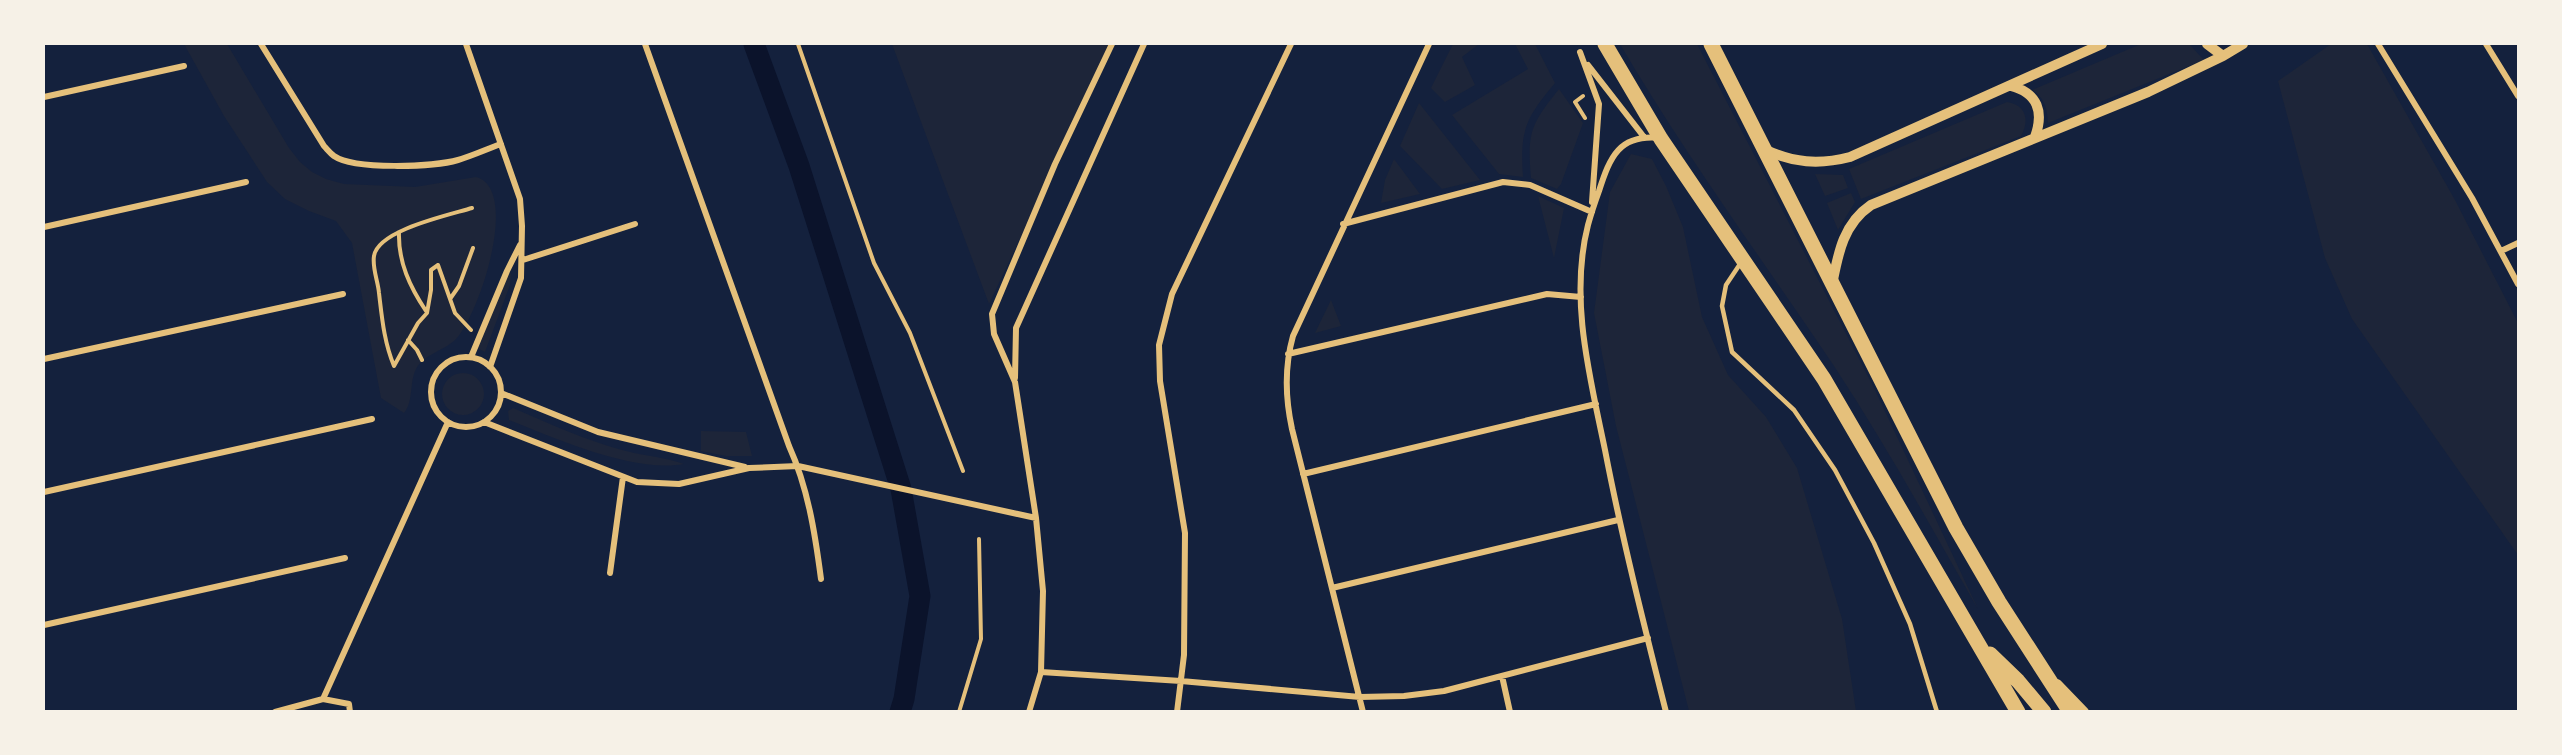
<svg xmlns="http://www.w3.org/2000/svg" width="2562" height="755" font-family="'DM Sans',sans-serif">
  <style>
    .green { fill: #1d2539 }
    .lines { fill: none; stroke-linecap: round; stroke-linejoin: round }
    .canal { stroke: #0b132b; stroke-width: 21 }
    .path { stroke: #e5c07b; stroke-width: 4 }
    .service { stroke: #e5c07b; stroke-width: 4.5 }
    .minor { stroke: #e5c07b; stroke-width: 6 }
    .tertiary { stroke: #e5c07b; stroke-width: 10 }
    .primary { stroke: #e5c07b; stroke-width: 15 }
  </style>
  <rect width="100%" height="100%" fill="#14213d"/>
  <path class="green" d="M184 44H227L289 148 300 162 312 172 326 179 344 184 415 187 476 177C521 189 479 315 456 339 444 351 424 354 416 369 409 383 414 401 404 413L381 398 352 243 336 221 309 211 285 199 267 182 224 116Z
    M892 44H1112L989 304Z
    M1453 44H1479L1462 57 1475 85 1445 102 1431 88Z
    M1515 44H1535L1555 83C1525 119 1520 130 1523 177L1499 174 1452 115 1528 69Z
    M1620 44H1697L1875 390 1978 609C1931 527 1886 445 1834 366 1762 259 1685 155 1620 44Z
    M2141 44H2189L2204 60 2048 123C2047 108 2045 98 2032 90Z
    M2331 44H2367L2455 200 2518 323V555L2352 319 2325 258 2278 81Z
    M1559 89 1583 123 1561 184 1557 189 1531 178C1527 132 1531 124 1559 89Z
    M2007 102C2026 105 2030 120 2021 136L1861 199 1849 169Z
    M1419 103 1480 180 1442 189 1400 146Z
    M1631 154 1652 159 1666 186 1683 227 1702 317 1728 375 1766 417 1797 468 1842 619 1856 711H1689L1616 426 1594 313 1610 192Z
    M1394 159 1420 194 1381 203 1385 180Z
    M1815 174 1843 175 1848 188 1825 196Z
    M1851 193 1855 202 1838 230 1827 203Z
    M1538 196 1564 208 1554 258Z
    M511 273 510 285 485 352 477 348 503 280Z
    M1331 300 1341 326 1315 333Z
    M442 394a21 21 0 1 1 42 0a21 21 0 1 1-42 0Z
    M513 408C550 424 587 441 626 451 645 456 665 457 684 464 633 473 557 439 509 420L508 411Z
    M701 431 746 432 752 456H726L701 451Z"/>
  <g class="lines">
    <path class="canal" d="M754 44 799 166 901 489 920 596 904 699 900 712"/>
    <path class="path" d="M798 44 874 263 910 333 963 471
      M1583 96 1575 102 1585 118
      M399 232C398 262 410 287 426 311
      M450 299 459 286 473 248
      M471 330 455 313 438 265 431 270V290L427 313 418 323 394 366C384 342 382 318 379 293 378 281 372 268 374 256 378 230 449 215 472 208
      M408 340 417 350 422 360
      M959 712 981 639 979 539"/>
    <path class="service" d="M1742 261 1726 285 1722 306 1732 352 1794 410 1835 470 1874 543 1910 624 1937 712"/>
    <path class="minor" d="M261 44 324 146C327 149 330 153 334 156 354 170 434 167 458 160 472 156 487 149 501 144
      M466 44 520 199 522 226 521 278 490 367
      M645 44 789 446C808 488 815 533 821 579
      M2378 44 2472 198 2518 284
      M2486 44 2518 96
      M1580 52 1599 104 1592 202
      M1588 65 1644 137
      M44 97 184 66
      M1660 138C1619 134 1610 157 1599 191 1595 202 1591 214 1588 225 1569 299 1590 377 1605 450 1622 538 1644 625 1666 712
      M1343 224 1503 182 1530 185 1592 212
      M44 227 246 182
      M2501 251 2518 243
      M523 260 635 224
      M1288 354 1547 294 1581 297
      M471 357 507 271 520 245
      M431 392a35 35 0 1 1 70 0a35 35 0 1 1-70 0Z
      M44 359 343 294
      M1015 378 1016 328 1144 44
      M501 393 598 432 745 467
      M484 422 637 482 679 484 749 468 798 466 1036 518
      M1303 474 1596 404
      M44 492 372 419
      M610 573 623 477
      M1332 588 1618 520
      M44 625 345 558
      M1041 672 1181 681 1360 697 1404 696 1444 691 1648 638
      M1502 676 1510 712
      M323 699 349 704 350 712
      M275 712 323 699 448 422
      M1029 712 1041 672 1043 591 1036 518 1015 382 994 334 992 314 1055 164 1112 44
      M1177 712 1184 655 1185 533 1160 381 1159 345 1172 294 1291 44
      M1363 712 1292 429C1285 397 1284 368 1293 336L1429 44"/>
    <path class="tertiary" d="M2207 44 2223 56
      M2011 86C2038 93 2044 112 2035 137
      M1764 149C1793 163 1819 165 1850 157L2102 44
      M1832 285C1838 254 1843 224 1871 205L2148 92 2223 56 2243 44
      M2057 684 2084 712"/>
    <path class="primary" d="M1605 44 1661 139 1824 379 2018 712
      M1711 44 1956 528 1999 602 2070 712
      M1990 654 2018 681 2044 712"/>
  </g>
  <rect width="2562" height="755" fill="none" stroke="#f6f1e7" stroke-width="90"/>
</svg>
